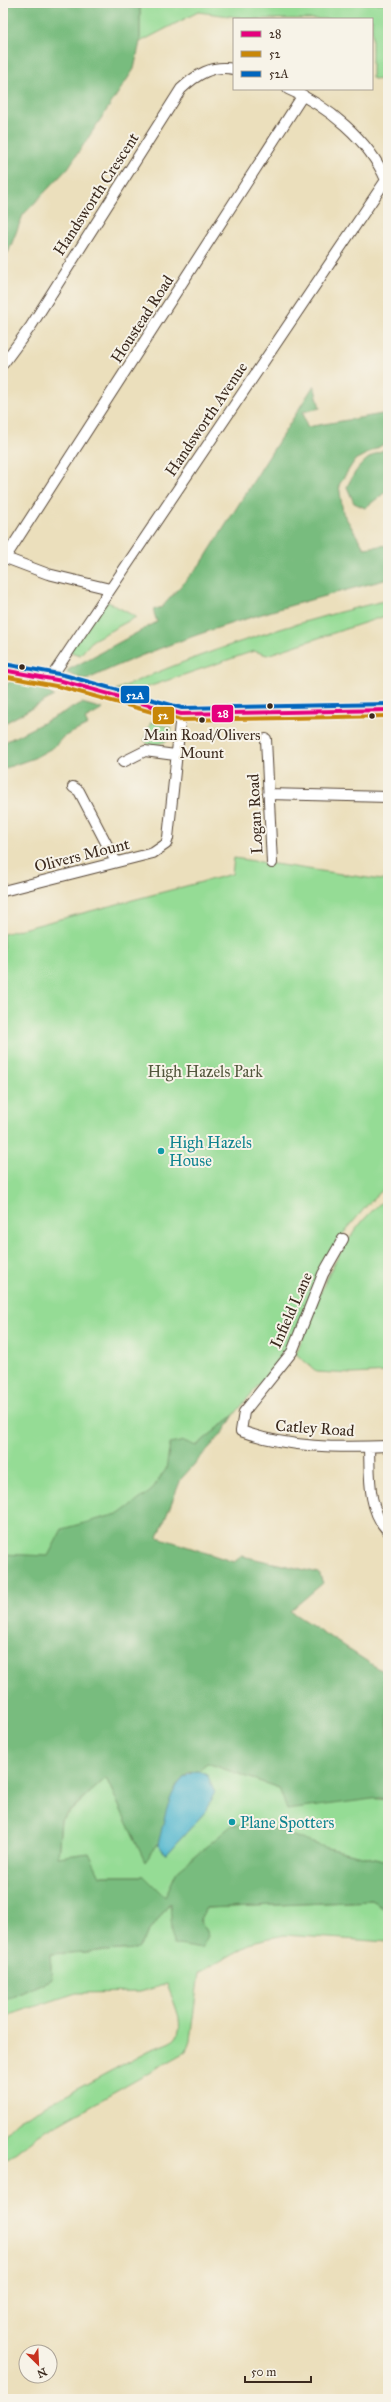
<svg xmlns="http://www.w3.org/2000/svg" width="391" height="2402" font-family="'IM FELL Great Primer',serif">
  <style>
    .green { fill: #95dc95; stroke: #68835a }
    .forest { fill: #78bc7e; stroke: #5a734e }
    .water { fill: #51b7cf; stroke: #467076 }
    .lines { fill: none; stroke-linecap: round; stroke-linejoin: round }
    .street-casing { stroke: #554536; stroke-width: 12 }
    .secondary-casing { stroke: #554536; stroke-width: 16 }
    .street { stroke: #fff; stroke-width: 10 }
    .secondary { stroke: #fde4d1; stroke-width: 14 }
    .bus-1-casing { stroke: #f7f3e8; stroke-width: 7 }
    .bus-2-casing { stroke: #f7f3e8; stroke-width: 7 }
    .bus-3-casing { stroke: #f7f3e8; stroke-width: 7 }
    .bus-1 { stroke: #e5007d; stroke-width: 4 }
    .bus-2 { stroke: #c88708; stroke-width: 4 }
    .bus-3 { stroke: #0065bd; stroke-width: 4 }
    .bus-dot { fill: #3b2a1e; stroke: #f7f3e8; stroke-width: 1.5 }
    .culture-dot { fill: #0f9aa8; stroke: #f7f3e8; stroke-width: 1.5 }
    .labels { text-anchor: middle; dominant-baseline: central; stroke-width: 4; stroke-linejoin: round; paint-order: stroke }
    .bus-label { font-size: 15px; fill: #3b2a1e; stroke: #f7f3e8 }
    .street-label { font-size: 16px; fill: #3b2a1e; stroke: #f7f3e8 }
    .park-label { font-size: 16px; fill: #52563c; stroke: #f7f3e8 }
    .culture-label { font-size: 16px; fill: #0d838f; stroke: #f7f3e8; text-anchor: start }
    .line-badge { stroke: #f7f3e8; stroke-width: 1.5 }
    .badge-label { font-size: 11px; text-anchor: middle; font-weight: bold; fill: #fff }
  </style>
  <rect width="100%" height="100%" fill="#f7f3e8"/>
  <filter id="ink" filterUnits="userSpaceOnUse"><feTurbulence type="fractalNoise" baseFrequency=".025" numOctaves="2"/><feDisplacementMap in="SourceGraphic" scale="8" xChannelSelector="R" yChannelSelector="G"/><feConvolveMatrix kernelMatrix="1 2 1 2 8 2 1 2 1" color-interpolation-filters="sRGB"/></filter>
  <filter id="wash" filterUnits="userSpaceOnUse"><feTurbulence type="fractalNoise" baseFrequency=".012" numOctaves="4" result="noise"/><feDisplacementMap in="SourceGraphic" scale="16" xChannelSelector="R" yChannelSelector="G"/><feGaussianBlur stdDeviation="0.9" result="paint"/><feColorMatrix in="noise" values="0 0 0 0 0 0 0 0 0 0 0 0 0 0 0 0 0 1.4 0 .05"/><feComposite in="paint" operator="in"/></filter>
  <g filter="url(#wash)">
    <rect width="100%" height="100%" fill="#ebdfbc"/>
    <path class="green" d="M140 3H388V72L378 80 372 78V19H253L198 12 140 42Z
      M388 600V615L267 655 254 651 145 688 137 696 116 690C203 651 295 622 388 600Z
      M106 601 136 617 93 640 80 655 68 651Z
      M151 722 172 728 169 740 151 747 144 740Z
      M234 858 388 881V1185L369 1203 337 1241 288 1349 234 1415 196 1446 3 1679V934L232 874Z
      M388 1197V1372L353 1374 317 1372 296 1354C318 1298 338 1235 388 1197Z
      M207 1763 279 1788 388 1800V1862L327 1848 177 1871 165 1898 144 1876H100L58 1857 61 1820 106 1778 145 1861 158 1844 166 1855 205 1812 207 1774 198 1771Z
      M372 1901 388 1911V1942L284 1935 256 1941 199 1973 190 2040 186 2052 39 2135 3 2163V2135L17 2121 150 2050C157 2047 165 2045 171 2042 190 2030 172 2000 167 1984L140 1992 76 1993 12 2014 3 2020V2001L52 1979 50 1954 137 1949 170 1903 208 1936 200 1919 206 1908Z"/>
    <path class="forest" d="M3 3H140V42L134 69 68 168 23 215 8 253 3 249Z
      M314 385 320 408 303 412 307 427 388 413V442L355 460 339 485 343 513 364 548 388 545V579C286 606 182 634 86 680L67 673 68 670 157 622 153 610 162 607 203 561Z
      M388 448V490L365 508 354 503 347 487C357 466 366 457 388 448Z
      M11 681 41 688 54 696 3 724V687Z
      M82 703 103 709 85 719 88 725 63 737 54 747 34 758 3 769V743Z
      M234 1415 225 1430 181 1479 158 1537 234 1562 242 1556 319 1573 323 1583 290 1611 388 1675V1800L380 1798 287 1810 279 1788 207 1763 198 1771 188 1773 176 1786 158 1844 145 1862 106 1778 61 1819 58 1857 89 1853 100 1876H144L165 1897 177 1871 232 1825H264L327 1848 388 1862V1911L372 1901 206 1908 200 1919 208 1936 201 1949 173 1944 170 1903 137 1949 50 1954 52 1979 3 2001V1554L48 1556 62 1529 121 1513 151 1491 166 1469 170 1444 184 1441 196 1446Z"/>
    <path class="water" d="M198 1771 207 1774 215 1792 205 1812 166 1855 158 1844C165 1820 169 1776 198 1771Z"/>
  </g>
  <g filter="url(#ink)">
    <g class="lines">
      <defs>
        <path id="street" d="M288 89C327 105 369 140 386 180
          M3 364 31 326 181 89C197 74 212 65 234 69
          M3 557 48 574 110 589
          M5 558 303 95
          M50 679 388 177
          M266 739 272 863
          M123 762 145 751 175 755
          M73 787 79 791 116 862
          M268 794 388 797
          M3 891 153 853 166 844 168 838 181 714
          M343 1239 323 1274 292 1352 244 1412 241 1431C288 1448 339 1448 388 1446
          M369 1447C370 1474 367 1510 388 1531"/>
        <path id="secondary" d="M3 670 62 681 181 714 202 715 388 710"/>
      </defs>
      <use href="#street" class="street-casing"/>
      <use href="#secondary" class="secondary-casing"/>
      <use href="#street" class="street"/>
      <use href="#secondary" class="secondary"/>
      <defs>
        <path id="bus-1" d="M3 670 62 681 181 714 388 710"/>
        <path id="bus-2" d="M3 676 61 687 181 720 388 716"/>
        <path id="bus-3" d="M4 664 64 675 182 708 388 704"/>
      </defs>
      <use href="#bus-1" class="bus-1-casing"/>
      <use href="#bus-2" class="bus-2-casing"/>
      <use href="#bus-3" class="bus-3-casing"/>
      <use href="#bus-1" class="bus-1"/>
      <use href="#bus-2" class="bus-2"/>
      <use href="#bus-3" class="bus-3"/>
    </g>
  </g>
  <g class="bus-dot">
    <circle cx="22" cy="667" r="3.5"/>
    <circle cx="270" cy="706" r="3.5"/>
    <circle cx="372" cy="716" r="3.5"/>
    <circle cx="202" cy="720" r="3.5"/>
  </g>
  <g class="culture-dot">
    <circle cx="161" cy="1151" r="4"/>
    <circle cx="232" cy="1822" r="4"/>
  </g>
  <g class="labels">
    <g class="bus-label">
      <text x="202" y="735">Main Road/Olivers<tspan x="202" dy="18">Mount</tspan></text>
    </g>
    <g class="street-label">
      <text transform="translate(96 194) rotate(-57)">Handsworth Crescent</text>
      <text transform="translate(142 319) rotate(-57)">Houstead Road</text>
      <text transform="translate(206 419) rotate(-56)">Handsworth Avenue</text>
      <text transform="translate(255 814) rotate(-93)">Logan Road</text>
      <text transform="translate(82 855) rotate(-14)">Olivers Mount</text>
      <text transform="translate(291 1310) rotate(-66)">Infield Lane</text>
      <text transform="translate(315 1428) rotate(4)">Catley Road</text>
    </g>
    <g class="park-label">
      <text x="205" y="1071">High Hazels Park</text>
    </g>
    <g class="culture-label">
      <text x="169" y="1142">High Hazels<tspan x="169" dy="18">House</tspan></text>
      <text x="240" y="1822">Plane Spotters</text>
    </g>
  </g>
  <g class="line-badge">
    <rect x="120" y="685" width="30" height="19" rx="4" fill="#0065bd"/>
    <rect x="211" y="704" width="23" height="19" rx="4" fill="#e5007d"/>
    <rect x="152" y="706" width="23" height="19" rx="4" fill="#c88708"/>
  </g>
  <g class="badge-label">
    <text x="135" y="699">52A</text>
    <text x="223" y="717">28</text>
    <text x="163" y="719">52</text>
  </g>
  <rect width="391" height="2402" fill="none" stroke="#f7f3e8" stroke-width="16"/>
  <rect x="233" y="18" width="140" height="72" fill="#f7f3e8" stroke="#aca397"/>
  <rect x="241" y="31" width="20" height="6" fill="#e5007d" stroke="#aca397"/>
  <text x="269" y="38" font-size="12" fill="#3b2a1e">28</text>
  <rect x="241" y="51" width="20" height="6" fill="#c88708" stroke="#aca397"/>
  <text x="269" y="58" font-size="12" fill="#3b2a1e">52</text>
  <rect x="241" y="71" width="20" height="6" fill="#0065bd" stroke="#aca397"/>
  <text x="269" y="78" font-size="12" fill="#3b2a1e">52A</text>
  <g transform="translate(38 2364) rotate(156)"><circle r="19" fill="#f7f3e8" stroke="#aca397"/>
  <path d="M0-3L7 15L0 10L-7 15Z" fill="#c8321e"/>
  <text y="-6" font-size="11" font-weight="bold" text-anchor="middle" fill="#3b2a1e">N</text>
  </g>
  <path d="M245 2376v6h66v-6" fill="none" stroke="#3b2a1e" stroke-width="2"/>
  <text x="251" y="2376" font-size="12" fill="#3b2a1e" stroke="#f7f3e8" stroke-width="3" paint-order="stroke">50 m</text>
</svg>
